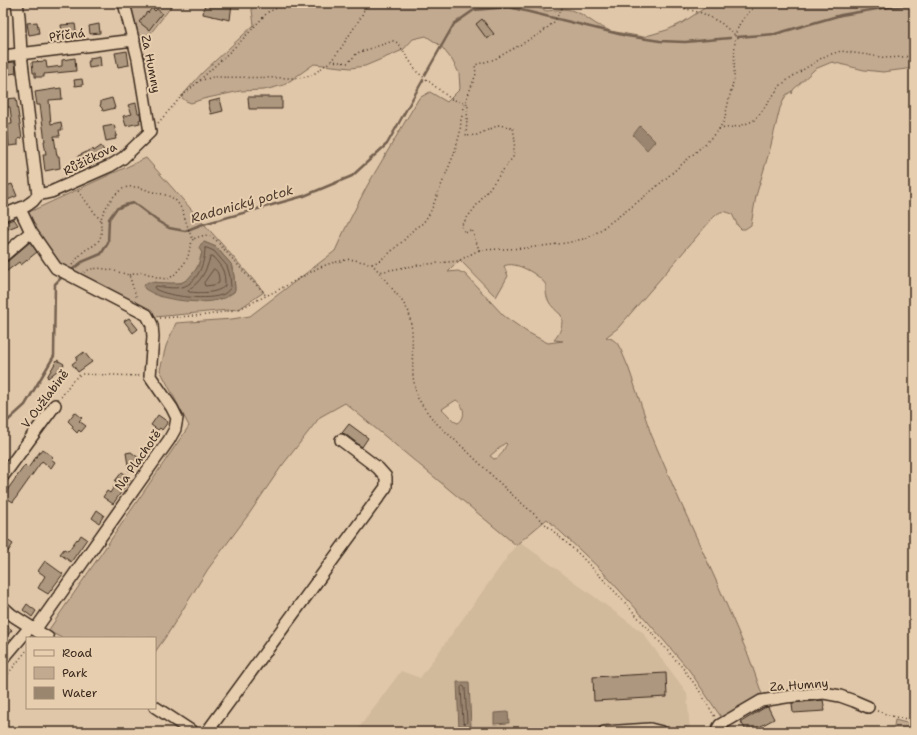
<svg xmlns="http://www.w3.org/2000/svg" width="917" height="735" font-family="'Shantell Sans',sans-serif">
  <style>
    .built { fill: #d1b99c }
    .green { fill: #c2aa90; stroke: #7e6a57; fill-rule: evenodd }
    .water { fill: #9a856f; stroke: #74614f }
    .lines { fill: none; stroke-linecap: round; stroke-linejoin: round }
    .shore { stroke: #614e3e; stroke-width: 1 }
    .stream { stroke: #74614f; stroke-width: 2.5 }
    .building { fill: #ad977e; stroke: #3b2a1e }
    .minor-casing { stroke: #3b2a1e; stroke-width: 14 }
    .path { stroke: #3b2a1e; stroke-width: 1.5; stroke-dasharray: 1 3; stroke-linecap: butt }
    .minor { stroke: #e7ceaf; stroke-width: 11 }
    .labels { text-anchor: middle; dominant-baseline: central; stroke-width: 4; stroke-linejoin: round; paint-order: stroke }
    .street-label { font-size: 12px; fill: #3b2a1e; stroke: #e7ceaf }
    .water-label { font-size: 13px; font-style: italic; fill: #4e3c2e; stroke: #e7ceaf }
  </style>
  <rect width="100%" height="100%" fill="#e0c7a9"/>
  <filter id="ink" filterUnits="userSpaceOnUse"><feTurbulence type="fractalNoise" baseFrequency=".025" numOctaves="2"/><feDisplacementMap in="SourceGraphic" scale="8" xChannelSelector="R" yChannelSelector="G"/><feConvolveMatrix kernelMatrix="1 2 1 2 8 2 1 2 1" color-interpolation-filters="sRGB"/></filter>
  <g filter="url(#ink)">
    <path class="built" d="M519 541 642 632 687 693 690 732H356L401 671 420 678Z"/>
    <path class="green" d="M130 3H174L143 43H141C132 33 132 16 130 3Z
      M251 3H532L536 7 547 11 563 9 571 10 581 14 596 24 610 31 643 37 667 30 682 23 712 3H914V68L883 72 864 70 832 62 815 69 793 90 792 94V91L786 95 780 108 770 149 756 196 751 225 745 229H741L738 226 732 214C721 209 719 212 711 220L618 328 606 337 612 339 617 343 621 350 629 369 651 434 674 488 718 585 749 657 763 697 722 718 719 714 689 670 648 622 601 570 547 519 516 545 345 403 320 417 281 467 249 514 208 569 167 635 155 652V638H62L48 631 189 426 160 370 166 346 176 323 232 319 250 316 335 251 345 229 367 186 419 98 430 92 447 102 460 89 459 73 452 60 441 46 426 36 413 39 403 50 365 66 351 68 314 64 284 85 264 90 240 91 203 99 191 103 186 101 181 97 202 73 254 25ZM460 260 496 297 508 276 504 266C515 260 540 275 546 285 545 300 550 305 561 315 564 323 560 334 554 340L563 341 548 343 542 340 527 332 504 316 465 274 458 271 448 272ZM456 400C464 404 467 418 458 423 453 422 447 413 442 409ZM505 443 507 444C503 450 501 458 494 459L490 456Z
      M146 158 264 292 239 309 144 318 55 265 25 214ZM204 242 216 247 231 264 234 276 235 289 234 292 225 298 205 301 154 282C162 283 171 284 179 283 197 280 201 256 204 242Z
      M895 720 914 725V732H893Z"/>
    <path class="water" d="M640 126 655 141 647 150 633 135Z
      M204 242 216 247 231 264 234 276 235 289 234 292C231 293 228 297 224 298 207 305 179 301 162 297 156 295 150 292 145 289L144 287 145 284 148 282 169 283H181L188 279 198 267 202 253 199 248 201 244Z
      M457 682H469L471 727 459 729Z
      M508 712 509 723 494 724V713Z"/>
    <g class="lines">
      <path class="shore" d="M205 248H207L214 251 227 266 230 276 231 287C229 290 227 292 224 294 210 301 169 297 155 289V287L156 286C164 287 174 289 182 287 198 283 205 262 205 248Z
        M211 257H213C223 268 225 271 225 286 216 294 201 293 189 292L188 291 189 289C201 282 206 271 210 258Z
        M214 269C219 271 219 278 219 283L214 285 205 286 204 283Z
        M463 686 465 688 467 722 465 724 463 722 461 688Z"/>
      <path class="stream" d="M737 37 775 34 841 15 889 7 914 5
        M425 75 454 24 474 10 509 7 627 36 660 41 685 42 730 38
        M69 272 82 262 101 254 108 243 109 219 116 209 125 205 134 203 159 222 169 228 185 231 200 225 304 196 352 176 387 144 423 80
        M3 425 25 405 54 356 55 284 63 276"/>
    </g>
    <path class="building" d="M205 3H232L230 20 203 14Z
      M152 8 155 11 157 9 162 13 149 30 139 22 147 12 148 13Z
      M482 19 494 34 487 39 476 24Z
      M37 22 39 33 35 34 29 35 27 23Z
      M75 24 77 36 72 37V39L66 40V37L63 38 61 25Z
      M99 24 100 33 90 34 89 26Z
      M127 51 129 65 118 67 115 53Z
      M100 56 101 66 89 68 88 61H90V58Z
      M75 58 76 71 44 74V77H35V73H33L32 62 46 61 47 68 62 66V60Z
      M15 62 16 73 3 75V63Z
      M82 79 83 85 75 86 74 80Z
      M61 88 62 99 49 100 51 124 61 122 62 130H59L60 136H54L57 156H59L60 168 45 171 43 154H46L44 141H45L40 105H37L35 92Z
      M248 97H282V109H249Z
      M16 98 22 138 18 139V145L9 146 7 124H12L10 107H7L6 99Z
      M112 98 115 108 103 111 102 108 100 106 101 103V101Z
      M220 99 223 111 211 114 208 102Z
      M136 103 138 113H140L141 119 139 120 140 123 126 126 123 116 132 114 128 105Z
      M114 125 117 136H115L116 139 106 141 103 127Z
      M101 146 105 152 97 158 83 165 81 163 78 162 79 158 78 156 93 149 94 151Z
      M12 184 17 196 3 202V187Z
      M14 219 18 225 3 231V223Z
      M30 242 37 252 21 265 19 262 3 274V263L8 261Z
      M129 318 138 329 133 333 124 321Z
      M84 352 92 362 78 372 72 364 77 360 76 358Z
      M57 360 64 364 60 371 58 370 48 378 47 377Z
      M75 412 82 418 79 421 86 426 81 432 79 430 77 433 72 428 73 426 68 421Z
      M158 415 168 422 162 430 160 428 158 430 151 425Z
      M349 424 368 438 362 447 345 434 342 433Z
      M42 449 53 457 51 459 55 462 51 468 42 461 13 502 3 496 25 465 28 468Z
      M131 452 143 461 139 467 135 464 129 471 126 453Z
      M122 472 131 478 113 504 103 497 107 491 110 493 117 482 115 481Z
      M97 510 104 515 99 523 92 518Z
      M81 535 87 539 71 562 60 554 64 549 68 551 77 539 78 540Z
      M3 537 13 544 3 559Z
      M45 561 63 574 48 594 38 588 45 576 38 571Z
      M27 604 36 611 32 617 23 610Z
      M3 622 12 630 3 641Z
      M666 673 667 697 594 701 593 677Z
      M823 700 825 711 793 713 792 703Z
      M768 707 774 719 750 732H747L741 722 764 708Z"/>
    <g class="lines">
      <defs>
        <path id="minor" d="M17 3 19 16 21 54 38 195
          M3 56 134 40
          M20 209 31 232 56 268 147 315 152 325 153 337 150 376 172 408 177 418 175 429 169 440 35 630
          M3 215 26 206 33 201 38 195 51 192 110 166 123 158 150 132 138 59 124 3
          M3 256 31 232
          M3 476 55 405
          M3 607 12 615 48 638
          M3 659 30 627
          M155 707 193 732
          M207 732 386 487V477L378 468 341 440
          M604 732 650 729 662 732
          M716 732 720 725 761 701 786 697 824 693 840 696 854 701 868 707"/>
      </defs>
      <use href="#minor" class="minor-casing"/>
      <path class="path" d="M625 3 650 7 683 8 702 13 721 23 735 35
        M331 61 348 63 357 53 393 41 398 43 417 72 451 99 468 104 466 136 477 135 499 125 513 128 515 140 513 157 461 226 465 233 472 230 479 250 458 261 418 265 379 272
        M200 80 241 41 268 12 289 3
        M158 123 181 97 199 81 213 77 298 78 311 76 331 61 339 51 361 17 367 3
        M719 129 740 126 753 121 759 115 780 86 790 78 825 56 841 51 888 58 914 56
        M78 191 101 221
        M479 250 527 248 566 243 587 238 596 233 630 208 655 188 707 142 719 129 724 121 734 78 735 35 740 23 749 12 759 3
        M372 264 377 262 386 256 403 241 415 228 423 223 430 213 454 154 460 133 461 120 465 103 476 74 475 65 495 59 541 33 554 22 565 3
        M72 265C76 260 80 255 84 251 89 247 96 246 99 240 103 234 100 226 101 219 104 208 116 189 128 187 135 186 143 188 149 191 159 194 170 194 177 202 186 213 186 228 193 239 204 235 207 233 216 240L252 281 261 289 266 296
        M84 272C98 264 113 271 129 275L137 299
        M129 275 143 272 159 278 167 279 173 276 184 264 188 257 190 247 193 239
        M160 318 207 315 239 309 282 288 318 268 331 263 350 259 372 264 379 272 402 301 409 312 412 330 413 377 417 397 425 409 434 421 467 451 508 491 579 554 619 596 682 667 699 690 715 717
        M61 397 73 380 81 374 142 376
        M3 680 27 650
        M877 711 895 717 914 720"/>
      <use href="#minor" class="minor"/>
    </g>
  </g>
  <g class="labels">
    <g class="street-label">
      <text transform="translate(67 35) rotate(-7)">Příčná</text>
      <text transform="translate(151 64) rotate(79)">Za Humny</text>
      <text transform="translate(90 159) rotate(-27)">Růžičkova</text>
      <text transform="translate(45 399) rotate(-53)">V Oužlabině</text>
      <text transform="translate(138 460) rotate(-55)">Na Plachotě</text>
      <text transform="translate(799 685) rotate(-4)">Za Humny</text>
    </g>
    <g class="water-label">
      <text transform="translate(242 204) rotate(-16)">Radonický potok</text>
    </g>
  </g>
  <rect width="917" height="735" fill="none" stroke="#e7ceaf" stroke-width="16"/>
  <rect x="8" y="8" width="901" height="719" fill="none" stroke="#3b2a1e" stroke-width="1.5" filter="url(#ink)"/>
  <rect x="26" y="637" width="130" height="72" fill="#e7ceaf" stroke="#a28c75"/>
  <rect x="34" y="650" width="20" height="6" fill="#e7ceaf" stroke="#a28c75"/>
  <text x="62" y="657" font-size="12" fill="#3b2a1e">Road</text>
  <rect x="34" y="667" width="20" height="12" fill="#c2aa90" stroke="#a28c75"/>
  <text x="62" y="677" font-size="12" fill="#3b2a1e">Park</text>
  <rect x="34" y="687" width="20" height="12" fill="#9a856f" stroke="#a28c75"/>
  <text x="62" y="697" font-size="12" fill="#3b2a1e">Water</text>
</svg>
